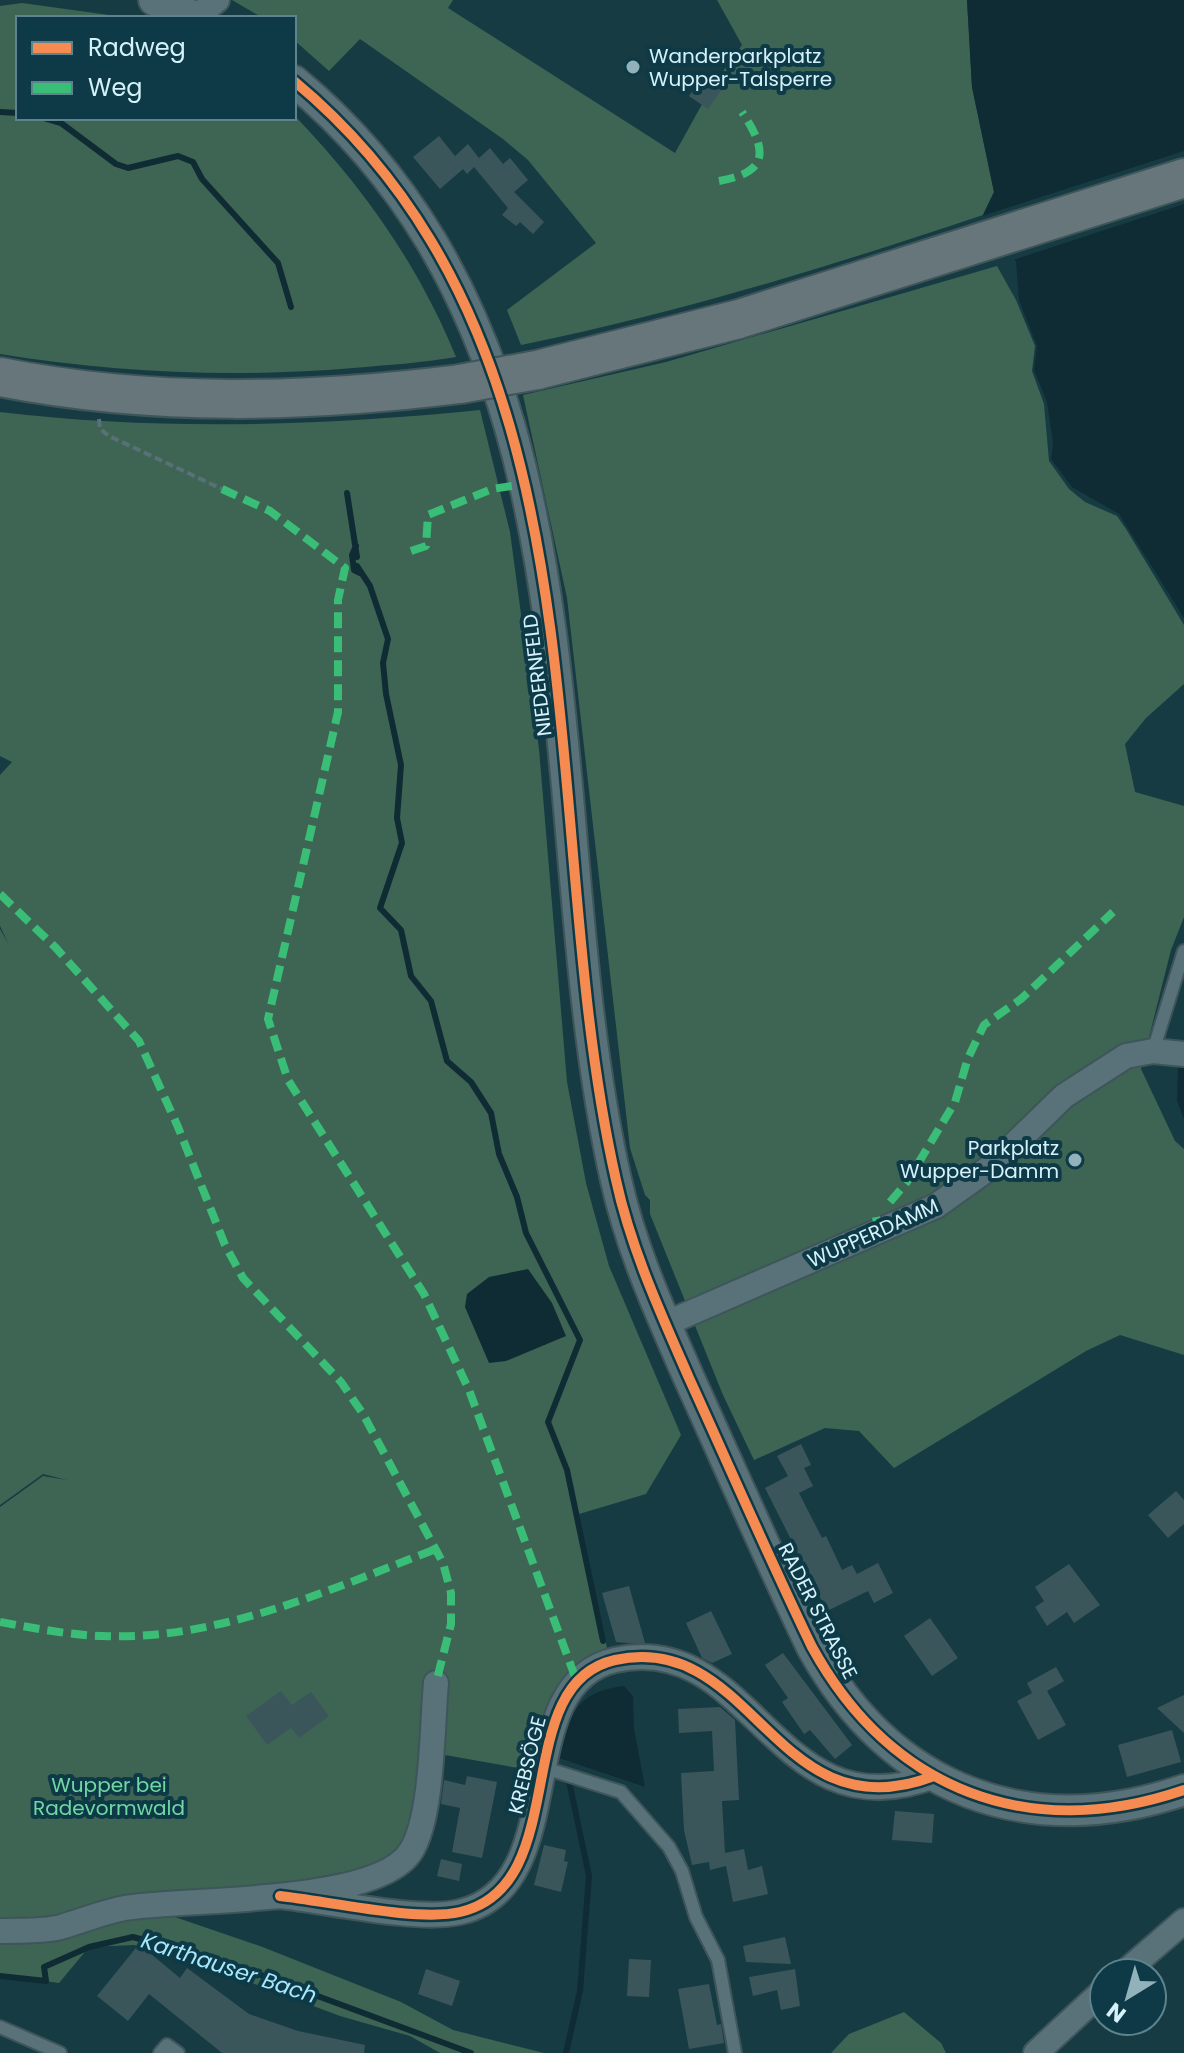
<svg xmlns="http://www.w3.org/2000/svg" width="1184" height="2053" font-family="Poppins,sans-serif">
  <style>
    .green { fill: #3e6553 }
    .water { fill: #0f2c34 }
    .pier { fill: #173b43 }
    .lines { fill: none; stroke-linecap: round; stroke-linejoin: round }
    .stream { stroke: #0f2c34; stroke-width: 6 }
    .building { fill: #3a565b }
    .service-casing { stroke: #3e555a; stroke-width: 16 }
    .minor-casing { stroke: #3e555a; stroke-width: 28 }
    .tertiary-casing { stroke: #3e555a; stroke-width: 34 }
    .primary-casing { stroke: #3e555a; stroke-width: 42 }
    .path { stroke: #587176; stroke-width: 4; stroke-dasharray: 8 4; stroke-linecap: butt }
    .service { stroke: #597279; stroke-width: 12 }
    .minor { stroke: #597279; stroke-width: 24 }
    .tertiary { stroke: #597279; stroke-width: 30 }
    .primary { stroke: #66767a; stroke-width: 38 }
    .primary-bridge-casing { stroke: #3e555a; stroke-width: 42; stroke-linecap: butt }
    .primary-bridge { stroke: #66767a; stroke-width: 38 }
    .quiet { stroke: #3abd76; stroke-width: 8; stroke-dasharray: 16 8; stroke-linecap: butt }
    .cycleway-casing { stroke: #0d3a46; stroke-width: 15 }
    .cycleway { stroke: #f68b52; stroke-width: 10 }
    .poi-dot { fill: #92b2bb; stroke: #0d3a46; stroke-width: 3 }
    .labels { text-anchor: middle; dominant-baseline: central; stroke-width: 8; stroke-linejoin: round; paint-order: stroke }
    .poi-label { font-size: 20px; fill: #d5f2fb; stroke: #0d3a46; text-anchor: start }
    .street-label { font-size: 20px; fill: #d5f2fb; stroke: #0d3a46 }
    .park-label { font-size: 20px; fill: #71d7a3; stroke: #0d3a46 }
    .water-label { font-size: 22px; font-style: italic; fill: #a6e9ff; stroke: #0d3a46 }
  </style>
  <rect width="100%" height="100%" fill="#173b43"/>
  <path class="green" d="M232 0H453L448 8 675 153 711 88 742 45 717 0H967L972 87 994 192 983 215C831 266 679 313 521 345L507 310 596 243 528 160 503 139 360 39 329 71 294 40V18H263Z
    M22 3 131 18H18V118H294V115C363 187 418 264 456 357 422 363 387 365 353 368 235 378 117 373 0 354V6Z
    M997 266 1016 300 1035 346 1032 371 1044 404 1049 461 1069 489 1085 502 1117 516 1126 529 1184 625V684L1146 718 1125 744 1135 792 1184 806V917L1171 950 1141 1069 1175 1141 1184 1149V1355L1120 1335 1086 1351 894 1468 859 1431 825 1428 754 1460 723 1395 650 1214V1200L645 1195 630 1148 567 598 523 395 666 362Z
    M480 410 510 532 539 749 567 1082 586 1183 609 1266 681 1435 646 1494 579 1514 608 1653C545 1672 545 1715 535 1771L428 1752 413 1834 396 1862 286 1883 169 1915 260 1946 401 2002 453 2030 544 2053H440L410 2036 340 2016 201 1964 134 1945 89 1947 59 1983 0 1975V1507L43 1476 67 1480 43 1474 0 1505V929L8 943 0 926V775L12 762 0 756V412C159 431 321 426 480 410Z
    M904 2012 941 2043 946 2053H831L849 2034Z"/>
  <path class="water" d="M967 0H1184V618L1119 514 1072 487 1051 459 1053 443 1047 402 1034 370 1037 346 1019 300 1016 262 983 215 994 192 972 87Z
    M1178 1067 1184 1068V1119L1177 1101Z
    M528 1269 552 1303 566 1336 506 1361 489 1363 465 1307 467 1294 489 1277Z
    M624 1686 633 1696 634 1729 645 1787 559 1758C569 1714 576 1692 624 1686Z"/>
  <path class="pier" d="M1184 151V204L1010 261 979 217Z"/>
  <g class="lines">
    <path class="stream" d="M0 112 18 113
      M44 118 61 123 116 164 128 168 178 156 193 162 202 179 278 263 291 307
      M347 493 357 557
      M356 546 352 555 354 570 360 573
      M357 566 370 586 388 639 383 663 386 694 401 765 397 818 402 843 380 908 401 930 411 976 431 1001 447 1061 471 1082 491 1113 499 1154 517 1197 526 1233 580 1340 548 1422 567 1470 603 1641
      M0 1976 46 1981 44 1967 89 1947 133 1937 245 1969 471 2053
      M566 2053 580 1991 589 1876 569 1781"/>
  </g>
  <path class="building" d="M703 76 722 89 708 109 689 96Z
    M439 136 455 156 468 144 479 158 490 148 503 164 510 158 528 180 514 192 544 222 533 234 520 222 516 226 502 215 508 208 474 167 467 174 463 169 440 189 413 157Z
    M801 1444 811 1465 804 1468 813 1486 799 1493 822 1538 826 1536 842 1570 852 1565 857 1574 878 1563 893 1593 874 1603 868 1591 827 1611 765 1488 788 1476 777 1456Z
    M1176 1491 1184 1500V1524L1168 1538 1148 1515Z
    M1069 1564 1100 1605 1074 1623 1067 1612 1047 1626 1035 1607 1044 1601 1035 1587Z
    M629 1586 645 1643 639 1644 616 1642 602 1593Z
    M711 1611 732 1654 712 1663 702 1658 686 1623Z
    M930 1618 958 1658 932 1676 904 1636Z
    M783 1653 852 1745 835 1759 810 1730 804 1734 782 1702 788 1698 765 1665Z
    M1056 1667 1064 1681 1047 1691 1066 1725 1038 1740 1017 1701 1032 1693 1027 1683Z
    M281 1691 292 1705 311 1692 329 1716 299 1738 291 1728 267 1745 246 1716Z
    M1184 1695V1733L1157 1708Z
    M720 1707 735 1720 739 1800 722 1801 725 1853 744 1849 748 1870 762 1866 768 1894 733 1902 726 1866 710 1870 709 1862 692 1865 684 1830 681 1773 714 1771 712 1731 679 1733 678 1709Z
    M1172 1730 1181 1762 1127 1777 1118 1745Z
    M467 1776 497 1782 482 1858 452 1852 460 1808 441 1804 444 1780 465 1785Z
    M895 1811 934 1814 932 1843 892 1840Z
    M544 1845 566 1850 564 1861 568 1862 561 1892 534 1885Z
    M441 1859 462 1864 459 1881 437 1876Z
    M785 1937 791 1964 746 1962 743 1946Z
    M139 1944 180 1978 187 1968 249 2014 298 2031 365 2045 364 2053H222L149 1994 128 2021 97 1996Z
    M629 1959 651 1960 649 1997 627 1996Z
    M426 1969 460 1981 452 2006 418 1994Z
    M795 1969 800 2006 781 2010 777 1990 753 1996 749 1977Z
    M709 1984 717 2025 721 2024 724 2043 689 2049 678 1989Z"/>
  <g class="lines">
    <defs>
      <path id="service" d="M1153 1051 1184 951
        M545 1768 621 1792 669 1847 682 1871 696 1917 718 1960 735 2053
        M0 2027 60 2053
        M160 2053 167 2045 178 2053"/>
      <path id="minor" d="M196 17 217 0
        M665 1324 936 1206 992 1166 1064 1096 1126 1056 1153 1051 1184 1054
        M280 1896C327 1901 418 1922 460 1912 575 1886 507 1684 615 1660 755 1630 774 1837 934 1776
        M0 1931C19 1930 42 1932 61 1927 82 1921 103 1912 125 1908 187 1898 378 1905 411 1851 433 1816 432 1725 436 1683
        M1124 1973 1184 1921
        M1036 2053 1104 1990"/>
      <path id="tertiary" d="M154 0 198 18
        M294 81C618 350 533 814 616 1180 631 1249 661 1314 689 1378 730 1468 769 1558 812 1647 891 1791 1029 1843 1184 1790"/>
      <path id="primary" d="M537 370 739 319 1184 178
        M0 377C153 407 306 403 460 384"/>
    </defs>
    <use href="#service" class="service-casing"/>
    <use href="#minor" class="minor-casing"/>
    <use href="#tertiary" class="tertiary-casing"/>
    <use href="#primary" class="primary-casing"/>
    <path class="path" d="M99 419 100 429 109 436 222 489"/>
    <use href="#service" class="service"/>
    <use href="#minor" class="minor"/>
    <use href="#tertiary" class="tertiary"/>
    <use href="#primary" class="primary"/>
    <defs>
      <path id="primary-bridge" d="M460 384 537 370"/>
    </defs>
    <use href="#primary-bridge" class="primary-bridge-casing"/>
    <use href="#primary-bridge" class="primary-bridge"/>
    <path class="quiet" d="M719 181C769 172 768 151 742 112
      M222 489 270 511 345 568 338 600V712L268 1019 288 1080 424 1294 469 1390 577 1682
      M411 551 426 546 428 515 492 489 525 484
      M0 894 56 948 139 1041 178 1127 225 1245 243 1278 341 1382 363 1414 443 1563 451 1593V1624L436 1683
      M890 1202 907 1182 955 1102 968 1058 984 1025 1021 999 1113 912
      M876 1217 877 1223
      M0 1622C34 1628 68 1635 103 1636 218 1641 331 1589 436 1549"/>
    <defs>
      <path id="cycleway" d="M294 81C618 350 533 814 616 1180 631 1249 661 1314 689 1378 730 1468 769 1558 812 1647 891 1791 1029 1843 1184 1790
        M280 1896C327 1901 418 1922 460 1912 575 1886 507 1684 615 1660 755 1630 774 1837 934 1776"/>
    </defs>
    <use href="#cycleway" class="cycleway-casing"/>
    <use href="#cycleway" class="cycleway"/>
  </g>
  <g class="poi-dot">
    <circle cx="633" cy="67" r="8"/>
    <circle cx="1075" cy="1160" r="8"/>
  </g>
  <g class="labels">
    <g class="poi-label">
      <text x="649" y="56">Wanderparkplatz<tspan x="649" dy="23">Wupper-Talsperre</tspan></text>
      <text x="1059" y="1148" text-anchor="end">Parkplatz<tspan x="1059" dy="23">Wupper-Damm</tspan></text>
    </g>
    <g class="street-label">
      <text transform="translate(537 675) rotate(-97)">NIEDERNFELD</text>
      <text transform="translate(873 1233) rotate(-24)">WUPPERDAMM</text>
      <text transform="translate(818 1611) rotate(63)">RADER STRASSE</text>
      <text transform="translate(527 1765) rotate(-76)">KREBSÖGE</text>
    </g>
    <g class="park-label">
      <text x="109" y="1785">Wupper bei<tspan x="109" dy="23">Radevormwald</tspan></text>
    </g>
    <g class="water-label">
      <text transform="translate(229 1968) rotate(18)">Karthauser Bach</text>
    </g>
  </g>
  <rect x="16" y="16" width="280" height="104" fill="#0d3a46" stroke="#5d848e" stroke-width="2"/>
  <rect x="32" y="42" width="40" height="12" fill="#f68b52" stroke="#5d848e" stroke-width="2"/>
  <text x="88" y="56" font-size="24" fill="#d5f2fb">Radweg</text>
  <rect x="32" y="82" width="40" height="12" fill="#3abd76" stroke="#5d848e" stroke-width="2"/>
  <text x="88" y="96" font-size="24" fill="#d5f2fb">Weg</text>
  <g transform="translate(1128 1997) rotate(217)"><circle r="38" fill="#0d3a46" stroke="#5d848e" stroke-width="2"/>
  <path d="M0-6L14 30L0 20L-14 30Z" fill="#92b2bb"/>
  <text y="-12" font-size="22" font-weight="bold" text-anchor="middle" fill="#d5f2fb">N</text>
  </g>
</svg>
